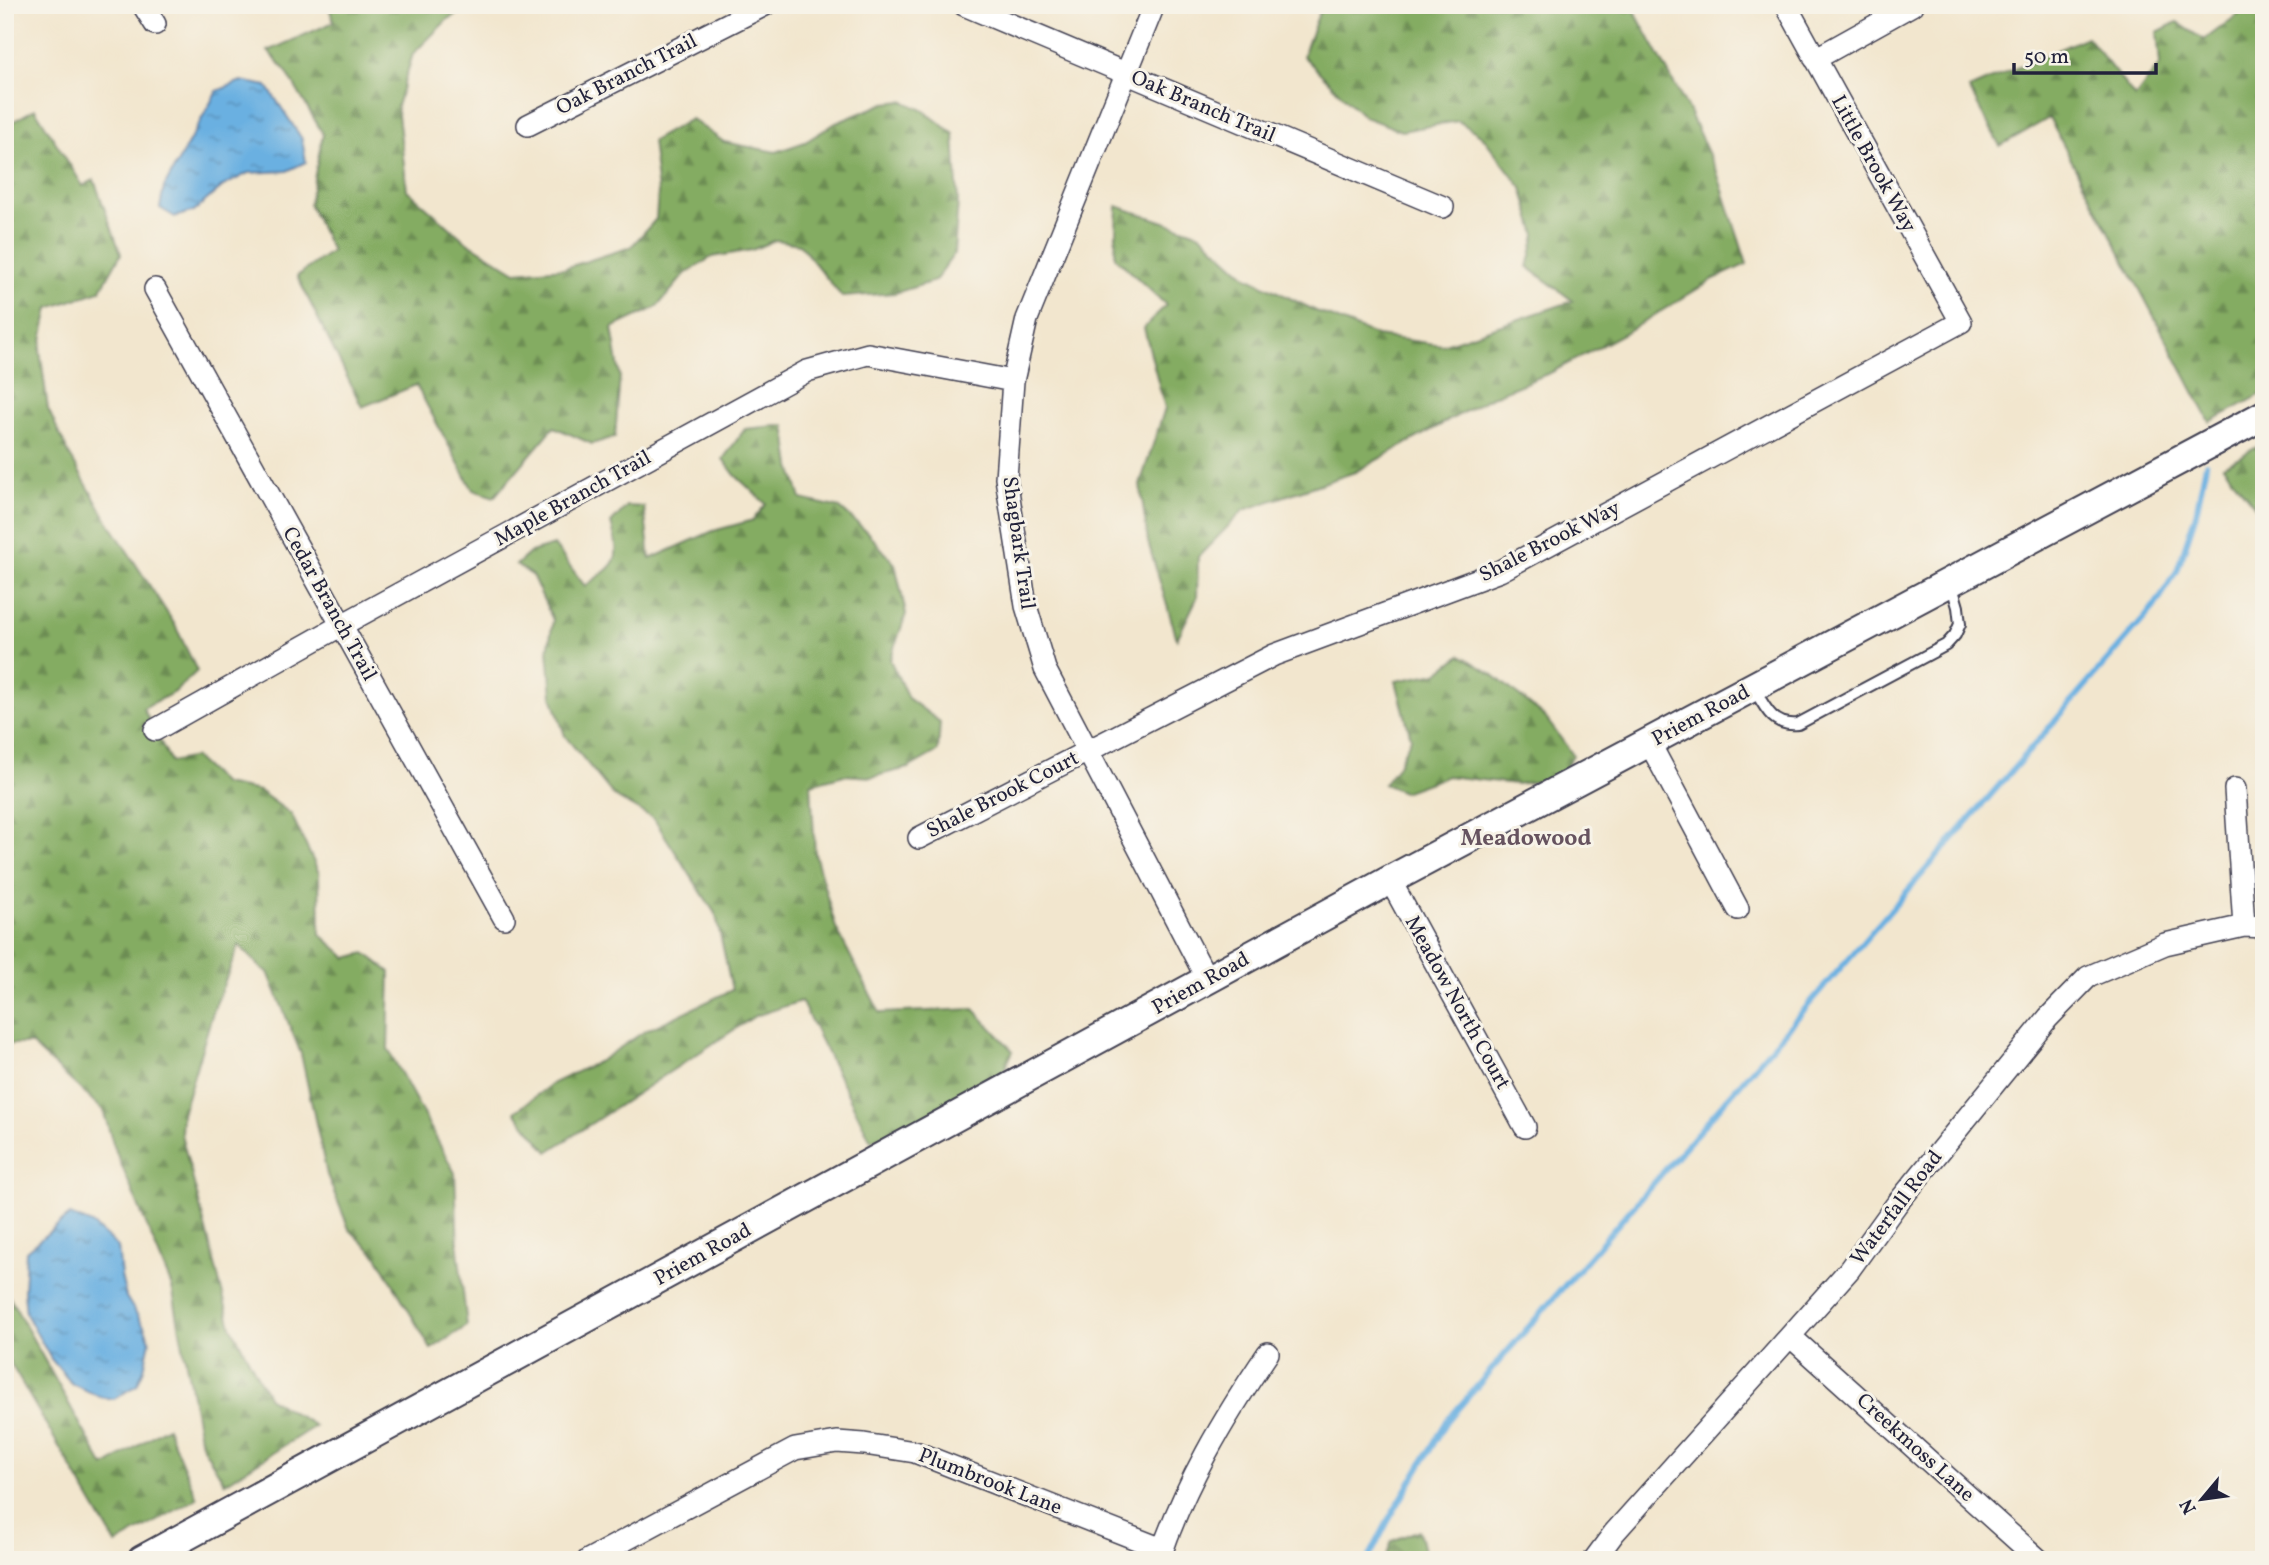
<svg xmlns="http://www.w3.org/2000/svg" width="2269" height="1565" font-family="Vollkorn,serif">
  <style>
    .forest { fill: url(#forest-firs); stroke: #53674e; stroke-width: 2 }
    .water { fill: url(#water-ripples); stroke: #46698e; stroke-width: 2 }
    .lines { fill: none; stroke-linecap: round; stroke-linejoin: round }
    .stream { stroke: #6bb0e1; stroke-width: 6 }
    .lane-casing { stroke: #413f51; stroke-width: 14 }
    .street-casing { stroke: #413f51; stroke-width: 24 }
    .secondary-casing { stroke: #413f51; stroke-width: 32 }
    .lane { stroke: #fff; stroke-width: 10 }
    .street { stroke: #fff; stroke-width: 21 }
    .secondary { stroke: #fff; stroke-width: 28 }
    .labels { text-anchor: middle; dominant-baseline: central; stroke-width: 6; stroke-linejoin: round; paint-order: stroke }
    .street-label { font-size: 21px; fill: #22223b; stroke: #f7f3e8 }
    .neighbourhood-label { font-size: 23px; font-weight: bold; fill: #66535f; stroke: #f7f3e8 }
  </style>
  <defs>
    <pattern id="forest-firs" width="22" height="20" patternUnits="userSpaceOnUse" patternTransform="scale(1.75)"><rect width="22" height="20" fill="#84ac62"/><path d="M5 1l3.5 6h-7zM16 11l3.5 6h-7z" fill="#6c8c52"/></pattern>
    <pattern id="water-ripples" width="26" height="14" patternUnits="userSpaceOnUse" patternTransform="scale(1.75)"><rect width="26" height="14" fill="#6bb0e1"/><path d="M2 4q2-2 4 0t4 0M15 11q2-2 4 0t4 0" fill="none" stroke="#588fb8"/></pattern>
  </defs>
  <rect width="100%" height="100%" fill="#f7f3e8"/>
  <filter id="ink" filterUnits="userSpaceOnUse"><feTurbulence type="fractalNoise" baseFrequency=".0143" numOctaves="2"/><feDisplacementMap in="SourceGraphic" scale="14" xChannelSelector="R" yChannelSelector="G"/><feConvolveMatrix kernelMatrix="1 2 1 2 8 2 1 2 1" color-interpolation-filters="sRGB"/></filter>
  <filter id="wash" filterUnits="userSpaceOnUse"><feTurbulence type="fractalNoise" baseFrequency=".00686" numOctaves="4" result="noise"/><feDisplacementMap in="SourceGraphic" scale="28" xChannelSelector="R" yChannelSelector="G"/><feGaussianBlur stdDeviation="1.57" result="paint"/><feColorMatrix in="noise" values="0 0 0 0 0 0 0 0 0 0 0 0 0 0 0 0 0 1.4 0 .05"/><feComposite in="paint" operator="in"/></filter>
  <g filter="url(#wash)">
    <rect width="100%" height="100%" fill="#f2e6ce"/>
    <path class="forest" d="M328 5H476L449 18 413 54 397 106 407 190 464 240 516 272 565 268 631 247 656 219 658 192 652 141 691 119 724 142 776 152 805 142 836 123 885 103 903 101 923 110 954 134 958 202 954 254 935 281 895 293 842 297 799 244 775 240 752 250 712 257 685 274 657 307 612 328 620 376 615 437 592 444 554 427 494 497 473 490 416 385 362 407 297 276 332 251 309 204 323 134 286 71 268 51 334 22Z
      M1322 5H1631L1687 107 1717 172 1747 264 1714 279 1630 330 1552 372 1493 396 1355 472 1244 510 1198 557 1197 598 1177 639 1148 542 1140 484 1165 408 1144 328 1166 305 1115 257 1117 206 1200 234 1247 277 1316 311 1377 336 1442 345 1573 301 1528 267 1536 235 1522 188 1482 136 1458 121 1402 131 1364 117 1303 56Z
      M2251 5H2264V393L2210 422 2049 118 2000 146 1969 89 2087 37 2135 97 2160 64 2157 32 2177 22 2204 40Z
      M35 109 83 186 94 180 121 254 100 291 49 308 40 350 48 409 70 456 106 518 175 625 197 671 175 692 143 708 171 762 194 757 223 784 259 791 291 814 319 873 320 934 347 958 365 953 390 972 388 1049 455 1173 458 1249 467 1326 431 1349 377 1256 349 1229 327 1175 301 1054 268 972 263 970 239 945 214 1009 182 1114 181 1134 231 1326 269 1398 315 1426 225 1483 201 1444 172 1287 114 1147 103 1110 31 1044H5V126Z
      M785 425 791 466 801 499 840 508 867 532 895 564 906 614 890 660 908 698 940 722 938 751 908 768 872 777 844 775 811 784 815 854 836 928 880 1013 974 1009 1013 1051 1000 1079 904 1128 871 1141 801 1001 755 1016 548 1152 515 1112 553 1083 600 1061 645 1031 732 990 716 915 654 819 614 796 565 736 552 696 548 651 553 620 532 575 516 565 531 552 554 545 585 586C617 563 622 563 611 523L627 506 644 507 650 559 713 531 753 520 766 504 735 475 723 459 745 429Z
      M2264 443V518L2223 466Z
      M1461 655 1492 674 1545 717 1573 755 1559 779 1516 784 1447 776 1403 792 1384 784 1397 767 1411 738 1396 681 1437 673Z
      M5 1289 104 1467 167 1427 197 1498 116 1544 5 1354Z
      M1419 1530 1426 1560H1385L1392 1541Z"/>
    <path class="water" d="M241 81 267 86 302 139 306 162 287 171 248 173 223 186 194 211 175 217 160 208 164 187 217 91Z
      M70 1215 92 1224 118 1247 121 1276 126 1297 144 1326 150 1341 144 1369 137 1385 114 1399 100 1397 72 1384 51 1359 26 1314 24 1292 26 1251Z"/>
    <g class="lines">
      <path class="stream" d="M1368 1560 1388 1521 1447 1421 2154 607 2177 571 2196 514 2206 464"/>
    </g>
  </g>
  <g filter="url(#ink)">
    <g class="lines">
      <defs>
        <path id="lane" d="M1754 688C1765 708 1773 727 1798 724L1946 645 1955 635 1960 624 1958 607 1951 583"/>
        <path id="street" d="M143 5 155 24
          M964 5 1443 207
          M1154 5 1027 319 1013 381 1006 478 1026 606 1045 669 1208 981
          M1815 59 1912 5
          M528 125 765 5
          M155 289 504 918
          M155 730 340 626 807 371 868 354 1013 381
          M1650 744 1738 909
          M2235 789 2244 926
          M919 838 1274 655 1500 571 1961 322 1786 5
          M1390 880 1525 1127
          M1790 1336 2039 1560
          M588 1560 795 1449 837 1442 864 1444 915 1452 1162 1549
          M1159 1560C1184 1485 1224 1418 1268 1353
          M1594 1560 1614 1533 1849 1270 1896 1205 2048 1018 2088 977 2165 944 2244 926 2264 927"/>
        <path id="secondary" d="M142 1560 1390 880 2264 415"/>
      </defs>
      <use href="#lane" class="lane-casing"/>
      <use href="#street" class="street-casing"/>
      <use href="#secondary" class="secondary-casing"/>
      <use href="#lane" class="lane"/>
      <use href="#street" class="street"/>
      <use href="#secondary" class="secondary"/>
    </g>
  </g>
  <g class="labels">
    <g class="street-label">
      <text transform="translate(627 75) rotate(-27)">Oak Branch Trail</text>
      <text transform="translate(1203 107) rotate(23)">Oak Branch Trail</text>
      <text transform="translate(1873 164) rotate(61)">Little Brook Way</text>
      <text transform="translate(573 499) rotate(-29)">Maple Branch Trail</text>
      <text transform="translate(1550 542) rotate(-27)">Shale Brook Way</text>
      <text transform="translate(1018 543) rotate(82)">Shagbark Trail</text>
      <text transform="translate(329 604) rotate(61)">Cedar Branch Trail</text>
      <text transform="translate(1701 716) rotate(-28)">Priem Road</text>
      <text transform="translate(1003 795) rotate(-27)">Shale Brook Court</text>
      <text transform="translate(1201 984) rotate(-29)">Priem Road</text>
      <text transform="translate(1457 1003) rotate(61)">Meadow North Court</text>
      <text transform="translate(1897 1208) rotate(-53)">Waterfall Road</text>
      <text transform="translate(703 1255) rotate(-29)">Priem Road</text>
      <text transform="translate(1915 1448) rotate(42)">Creekmoss Lane</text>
      <text transform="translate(990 1482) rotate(21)">Plumbrook Lane</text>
    </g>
    <g class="neighbourhood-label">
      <text x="1526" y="839">Meadowood</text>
    </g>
  </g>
  <rect width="2269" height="1565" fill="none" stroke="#f7f3e8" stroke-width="28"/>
  <g transform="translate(2202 1499) rotate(241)" stroke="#f7f3e8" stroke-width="5" paint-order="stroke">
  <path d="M0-5L12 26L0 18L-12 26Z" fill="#22223b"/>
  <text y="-10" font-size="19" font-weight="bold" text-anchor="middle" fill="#22223b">N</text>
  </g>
  <path d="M2014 63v10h142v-10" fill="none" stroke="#22223b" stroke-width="3.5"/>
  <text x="2024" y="63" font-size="21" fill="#22223b" stroke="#f7f3e8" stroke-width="5" paint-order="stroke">50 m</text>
</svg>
